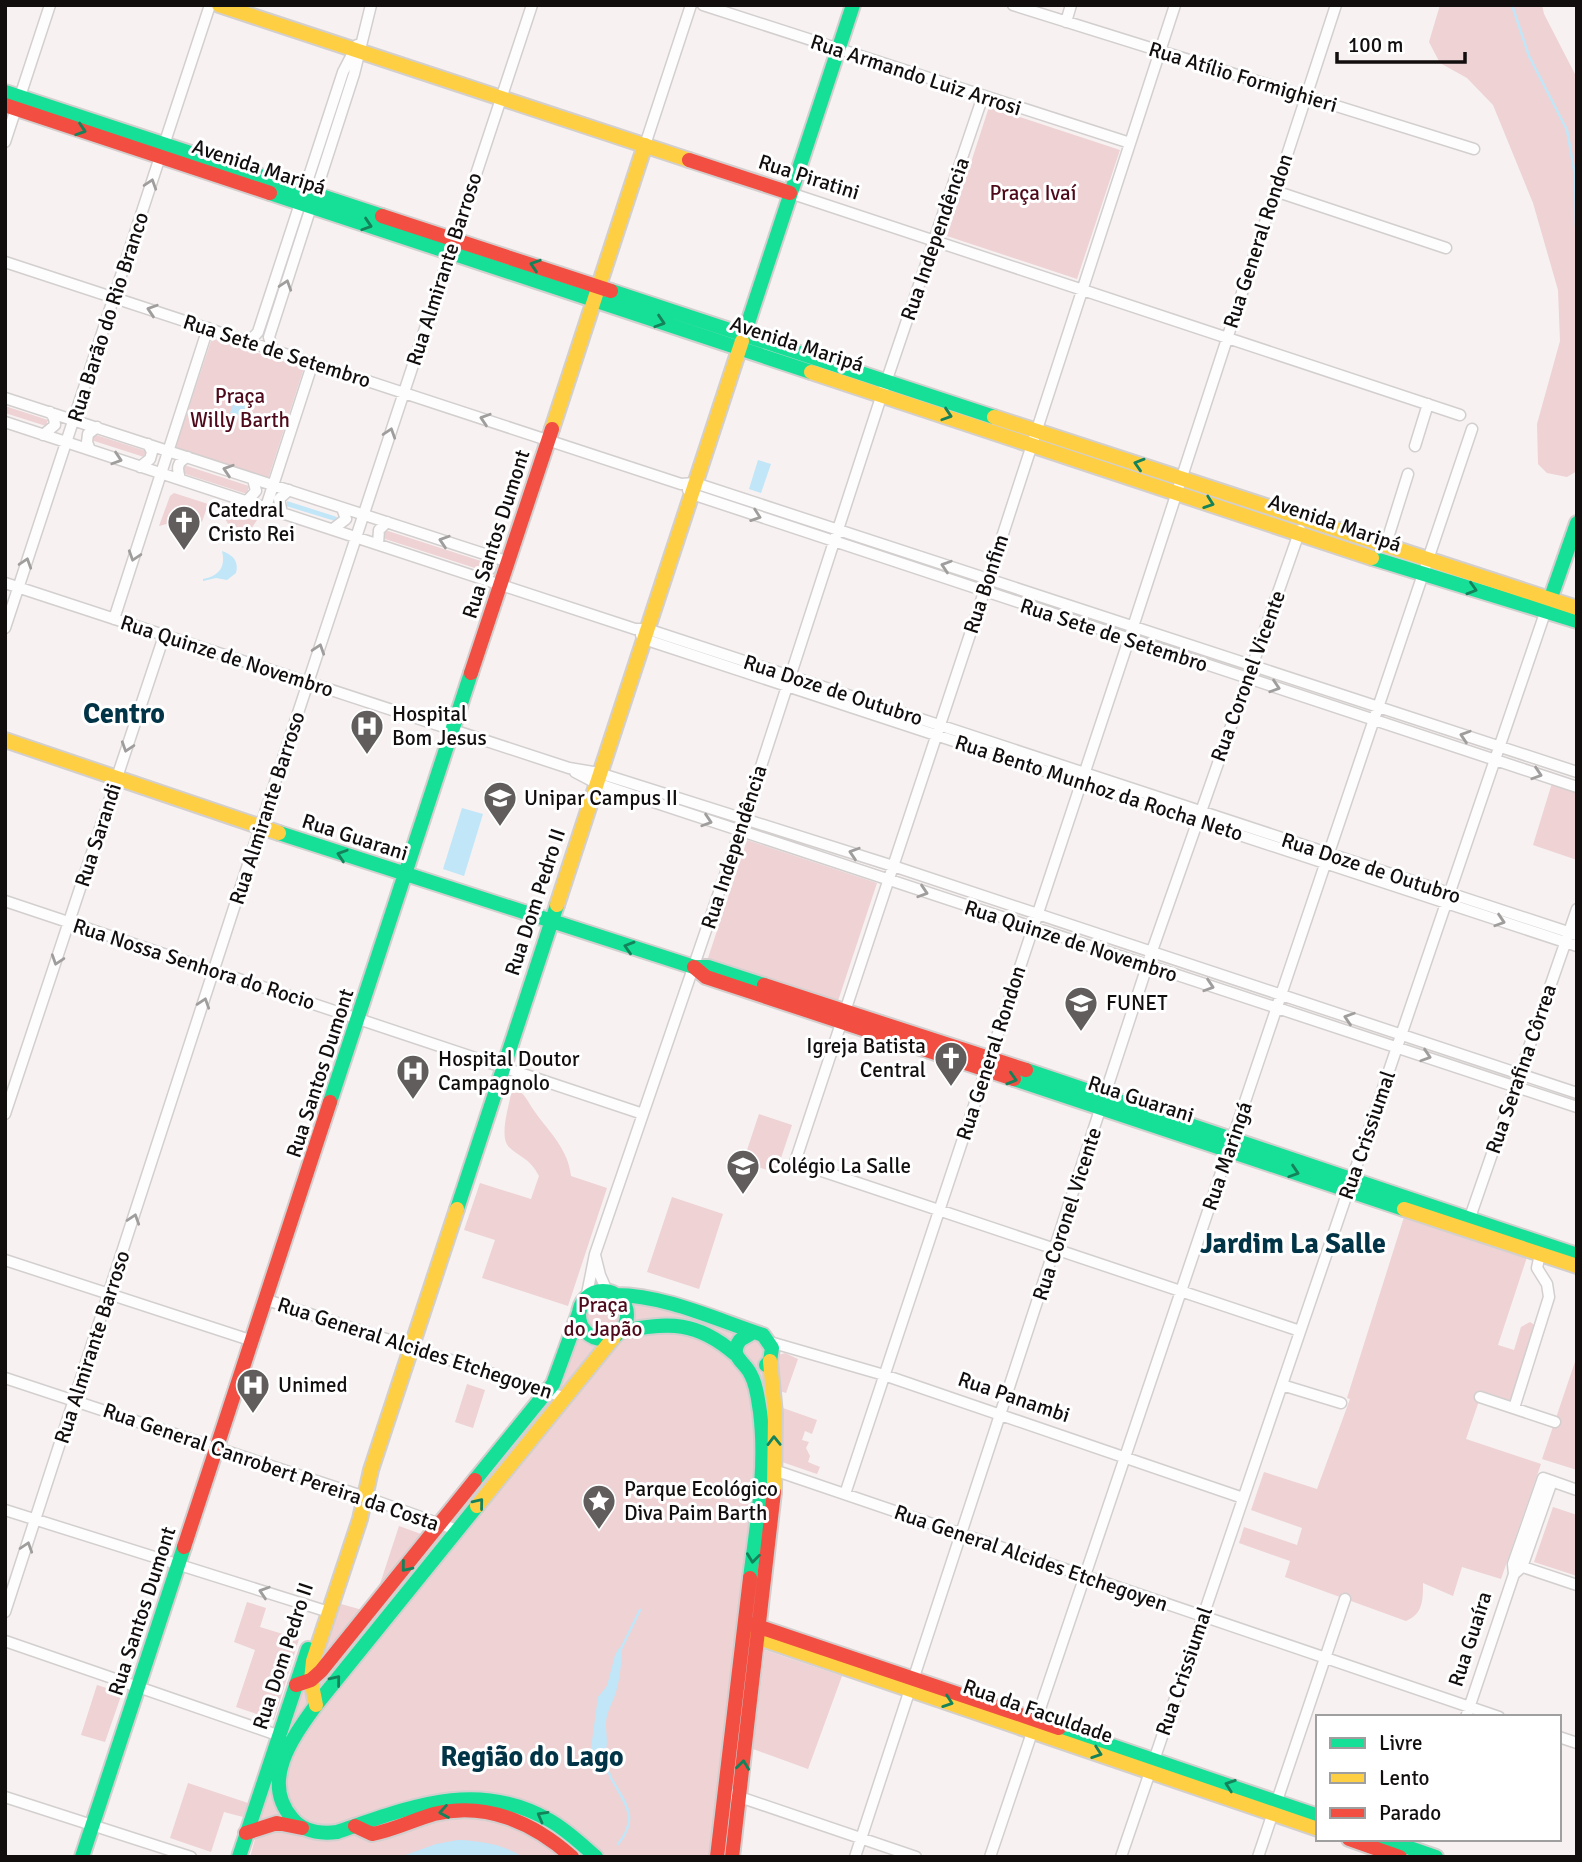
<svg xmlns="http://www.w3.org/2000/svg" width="1582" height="1862" font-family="Signika,sans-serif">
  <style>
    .green { fill: #eed2d4 }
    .water { fill: #c0e6f8 }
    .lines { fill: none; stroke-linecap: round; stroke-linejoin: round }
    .stream { stroke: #c0e6f8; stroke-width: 2.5 }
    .street-casing { stroke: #d3cfcf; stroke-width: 13 }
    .fast-casing { stroke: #d3cfcf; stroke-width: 18 }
    .slow-casing { stroke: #d3cfcf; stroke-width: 18 }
    .jam-casing { stroke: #d3cfcf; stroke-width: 18 }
    .street { stroke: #fefdfd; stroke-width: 10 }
    .fast { stroke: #16e098; stroke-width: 14 }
    .slow { stroke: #ffcf43; stroke-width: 14 }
    .jam { stroke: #f24e42; stroke-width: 14 }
    .oneway { stroke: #14825a }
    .oneway2 { stroke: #a09d9d }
    .labels { text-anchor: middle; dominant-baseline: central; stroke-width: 6; stroke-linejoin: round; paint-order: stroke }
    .street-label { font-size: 21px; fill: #120e0e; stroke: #fff }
    .park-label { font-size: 21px; fill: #4e0a1a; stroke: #fff }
    .poi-label { font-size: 21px; fill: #120e0e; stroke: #fff; text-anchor: start }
    .district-label { font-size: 28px; font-weight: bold; fill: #003446; stroke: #fff }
  </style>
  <rect width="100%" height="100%" fill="#f7f1f1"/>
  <path class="green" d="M1440 5H1542L1544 14 1577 78V471L1567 477 1547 473 1538 464 1537 424 1560 341 1558 290 1533 203 1493 105 1467 78 1440 63 1429 42Z
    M989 107 1120 150 1077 279 947 236Z
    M212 338 304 368 268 479 175 449Z
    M5 406 48 420 46 426 5 413Z
    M93 434 146 451 144 457 91 440Z
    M184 465 249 486 247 494 182 473Z
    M174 493 208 504 202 522 182 520 159 526 170 496Z
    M224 510 257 520 249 532 228 524 223 515Z
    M385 530 484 562 481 570 382 538Z
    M1552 783 1577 791V860L1533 845Z
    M747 840 877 883 837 1004 707 961Z
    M512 1087C525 1092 527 1101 535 1112 550 1133 568 1149 571 1176L607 1188 568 1306 482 1278 495 1240 464 1230 480 1183 531 1199 539 1176C530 1159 523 1159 510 1148 497 1137 511 1102 512 1087Z
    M759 1114 792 1125 776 1173 743 1162Z
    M672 1197 723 1214 699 1289 647 1272Z
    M1404 1217 1527 1257 1498 1345 1514 1350 1521 1327 1530 1322 1536 1326 1511 1402 1482 1392 1466 1439 1541 1464 1501 1579 1462 1567 1453 1596 1423 1583C1423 1600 1423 1614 1406 1621L1285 1577 1290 1561 1239 1543 1244 1527 1297 1545 1302 1528 1251 1510 1264 1472 1317 1489 1350 1399 1347 1398Z
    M602 1296 624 1298 763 1335 769 1371V1482L733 1857H250L297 1691 320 1662 341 1604 366 1611 555 1389 584 1303Z
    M785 1353 798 1359 786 1393 776 1390 775 1356Z
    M1577 1356V1470L1542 1459Z
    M467 1384 485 1390 473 1428 455 1422Z
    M780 1407 817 1420 812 1434 805 1431 802 1440 809 1442 806 1448 810 1456 808 1462 820 1467 817 1474 782 1462Z
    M1553 1507 1577 1515V1576L1534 1562Z
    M399 1526 421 1534 379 1587Z
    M247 1602 266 1608 260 1627 299 1639 274 1720 236 1707 255 1650 234 1642Z
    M765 1650 842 1676 808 1769 753 1749Z
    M97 1685 122 1693 105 1742 81 1735Z
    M188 1783 248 1803 243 1817 224 1812 211 1852 170 1838Z"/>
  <path class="water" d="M235 399 250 403 246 417 230 413Z
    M758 460 771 464 761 493 749 489Z
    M287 501 337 517 335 521 286 506Z
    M222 551C233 555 239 561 236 573L227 580 216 578 203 581V579C219 576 226 567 222 551Z
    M462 808 483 814 464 876 443 869Z
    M619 1648 622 1652C621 1665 620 1679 616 1692 613 1703 606 1712 606 1724 606 1738 609 1742 604 1757L600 1759 593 1756 591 1748 598 1697 607 1686 615 1655Z
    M458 1840C482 1841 502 1844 523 1857H400L436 1844Z"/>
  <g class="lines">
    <path class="stream" d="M1512 5 1529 56 1567 130 1575 175 1576 226
      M620 1651 640 1610
      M603 1757C606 1764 608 1771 611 1778 625 1803 640 1818 618 1844"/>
    <defs>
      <path id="street" d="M703 5 1130 143
        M1013 5 1474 149
        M1175 5 988 580 795 1162 1300 1331
        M1066 22 1071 5
        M5 142 50 5
        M645 145 691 5
        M1275 191 1446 248
        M790 193 1460 415
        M5 262 681 484 695 483 1577 772
        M249 342 258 332 343 72 357 45
        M273 350 269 337 354 74 371 5
        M5 398 509 562
        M5 422 635 629H647L659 633 1577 935
        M43 435 55 425 54 418 50 412
        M1415 446 1428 404
        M90 450 87 442 88 434 97 427
        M140 467 150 459 152 452 148 444
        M180 479C177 469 176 462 188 457
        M688 490 692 494 1577 787
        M247 501 256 491 253 479
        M266 507 313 362
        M282 513 279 499 289 490
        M333 529 346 519 342 508
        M378 544 379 530 387 522
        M1386 544 1408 474
        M478 576 490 569 486 555
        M5 583 569 768 599 773 893 866 1577 1093
        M114 619 208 328
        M5 628 210 5
        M641 635 644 639 1577 946
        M575 772 596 783 1577 1107
        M5 901 643 1114
        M5 1114 164 636
        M1468 1223 1577 909
        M595 1255 600 1275 607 1291
        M5 1260 253 1341
        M586 1299 595 1254 740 831 882 394 983 96
        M267 1300 563 1397
        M770 1342 884 1375 1243 1498
        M5 1378 365 1497 457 1530
        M1282 1385 1341 1403
        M1480 1397 1555 1422
        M1514 1408 1549 1297 1547 1284 1537 1268 1540 1254
        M771 1469 1499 1717
        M845 1494 1129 639 1336 5
        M5 1510 329 1612
        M1517 1565 1577 1585
        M1514 1574 1522 1567 1552 1481
        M5 1612 255 843 532 5
        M5 1641 283 1737
        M1466 1717 1514 1574 1513 1564 1543 1478 1577 1490
        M1559 1737 1577 1743
        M725 1792 916 1857
        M5 1797 191 1857
        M855 1857 1152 951 1300 530
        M990 1857 1472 429
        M1121 1857 1547 607
        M1258 1857 1345 1599"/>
      <path id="fast" d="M5 92 382 216
        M270 193 811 372
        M611 291 994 417
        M742 341 853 5
        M1372 558 1577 621
        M1550 600 1577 523
        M279 833 694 967H708L764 985
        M1026 1070 1577 1255
        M1014 1079 1404 1209
        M330 1102 471 673
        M457 1209 557 905
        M579 1315a24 24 0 1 1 48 0a24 24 0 1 1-48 0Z
        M616 1295C664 1295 717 1320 763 1335L772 1348 770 1361 766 1365
        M622 1331C669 1322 697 1321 735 1354
        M475 1480 553 1384 580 1310
        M477 1506 316 1705C293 1737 260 1781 292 1818 303 1832 320 1834 337 1832 411 1807 476 1779 549 1820 567 1830 581 1844 596 1857
        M750 1578C757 1523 767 1467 760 1412 758 1400 757 1386 751 1375 745 1361 728 1357 740 1340L752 1333
        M1059 1728 1318 1816
        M1384 1839 1436 1857
        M82 1857 184 1547
        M239 1857 308 1649"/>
      <path id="slow" d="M219 5 689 160
        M811 372 1372 558
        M994 417 1577 608
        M552 429 645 145
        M5 740 279 833
        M557 905 742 341
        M1404 1209 1577 1266
        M770 1361 775 1414 774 1492
        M477 1506 614 1337
        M744 1633 1318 1829
        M316 1705 311 1680 313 1661 360 1519 371 1470 457 1209"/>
      <path id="jam" d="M5 105 270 193
        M689 160 790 193
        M382 216 611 291
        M471 673 552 429
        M694 967 706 977 1014 1079
        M764 985 1026 1070
        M184 1547 330 1102
        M745 1622 1059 1728
        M296 1685 311 1680 321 1671 475 1480
        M355 1826 372 1834C394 1830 413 1820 434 1814 486 1801 534 1823 572 1857
        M246 1833 277 1823 302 1828
        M1349 1839 1400 1857
        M717 1857 750 1578
        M732 1857 774 1492"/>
    </defs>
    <use href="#street" class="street-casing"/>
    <use href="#fast" class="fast-casing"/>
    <use href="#slow" class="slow-casing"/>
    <use href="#jam" class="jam-casing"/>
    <use href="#street" class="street"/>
    <use href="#fast" class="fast"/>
    <use href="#slow" class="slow"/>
    <use href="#jam" class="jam"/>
  </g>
  <defs><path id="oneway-chevron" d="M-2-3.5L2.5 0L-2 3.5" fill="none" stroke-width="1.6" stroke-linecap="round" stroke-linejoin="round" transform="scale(1.75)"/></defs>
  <g class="oneway">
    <use href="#oneway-chevron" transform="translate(81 130) rotate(18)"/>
    <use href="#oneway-chevron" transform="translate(367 225) rotate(18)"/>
    <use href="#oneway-chevron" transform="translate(535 265) rotate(-162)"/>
    <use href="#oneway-chevron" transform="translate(660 322) rotate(18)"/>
    <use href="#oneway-chevron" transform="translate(947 415) rotate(18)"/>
    <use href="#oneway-chevron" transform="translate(1139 464) rotate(-163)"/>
    <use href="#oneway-chevron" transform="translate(1209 503) rotate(19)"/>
    <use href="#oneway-chevron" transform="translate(1472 589) rotate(17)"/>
    <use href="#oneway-chevron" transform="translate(342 855) rotate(-162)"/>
    <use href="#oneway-chevron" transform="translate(629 947) rotate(-163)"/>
    <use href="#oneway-chevron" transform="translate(1012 1079) rotate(17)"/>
    <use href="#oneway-chevron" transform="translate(1294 1172) rotate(18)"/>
    <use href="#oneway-chevron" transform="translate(774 1441) rotate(-91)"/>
    <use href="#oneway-chevron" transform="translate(479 1503) rotate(-51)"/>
    <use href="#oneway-chevron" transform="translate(753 1558) rotate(97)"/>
    <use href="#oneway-chevron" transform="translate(406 1567) rotate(129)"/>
    <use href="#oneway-chevron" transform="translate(336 1680) rotate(-51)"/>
    <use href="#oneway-chevron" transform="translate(948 1702) rotate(19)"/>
    <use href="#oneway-chevron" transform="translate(1097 1753) rotate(19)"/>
    <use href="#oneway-chevron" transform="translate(743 1765) rotate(-83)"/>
    <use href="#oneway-chevron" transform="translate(1230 1785) rotate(-161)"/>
    <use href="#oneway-chevron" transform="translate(444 1812) rotate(170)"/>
    <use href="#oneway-chevron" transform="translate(542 1816) rotate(-151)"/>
  </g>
  <g class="oneway2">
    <use href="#oneway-chevron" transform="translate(151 184) rotate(-72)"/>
    <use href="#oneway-chevron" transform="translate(286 285) rotate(-72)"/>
    <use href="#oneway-chevron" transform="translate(152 310) rotate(-162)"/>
    <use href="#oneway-chevron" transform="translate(485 419) rotate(-162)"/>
    <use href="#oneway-chevron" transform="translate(390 433) rotate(-72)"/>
    <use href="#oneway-chevron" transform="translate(117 459) rotate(18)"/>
    <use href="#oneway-chevron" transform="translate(228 470) rotate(-162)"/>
    <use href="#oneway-chevron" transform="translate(756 516) rotate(19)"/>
    <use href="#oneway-chevron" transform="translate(444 541) rotate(-162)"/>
    <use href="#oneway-chevron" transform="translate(134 556) rotate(108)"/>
    <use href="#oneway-chevron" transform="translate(26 563) rotate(-72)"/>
    <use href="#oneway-chevron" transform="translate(946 566) rotate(-162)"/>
    <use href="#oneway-chevron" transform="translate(319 649) rotate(-72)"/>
    <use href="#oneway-chevron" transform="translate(1275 687) rotate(18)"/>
    <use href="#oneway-chevron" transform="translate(1465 736) rotate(-162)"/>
    <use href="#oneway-chevron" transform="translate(127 747) rotate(108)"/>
    <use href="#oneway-chevron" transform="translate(1537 774) rotate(18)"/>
    <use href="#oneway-chevron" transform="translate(707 821) rotate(18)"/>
    <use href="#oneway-chevron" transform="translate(854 853) rotate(-162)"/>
    <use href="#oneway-chevron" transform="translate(923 892) rotate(18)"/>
    <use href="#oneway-chevron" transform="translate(1500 921) rotate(18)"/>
    <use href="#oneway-chevron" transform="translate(57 960) rotate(108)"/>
    <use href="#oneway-chevron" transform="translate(1209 986) rotate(18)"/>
    <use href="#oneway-chevron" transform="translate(204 1003) rotate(-72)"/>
    <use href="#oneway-chevron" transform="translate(1349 1018) rotate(-162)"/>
    <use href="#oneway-chevron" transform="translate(1426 1056) rotate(18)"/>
    <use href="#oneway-chevron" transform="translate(134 1219) rotate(-72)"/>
    <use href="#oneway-chevron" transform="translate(27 1547) rotate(-72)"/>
    <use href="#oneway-chevron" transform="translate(264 1592) rotate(-162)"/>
  </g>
  <defs>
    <symbol id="church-pin" viewBox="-11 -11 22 30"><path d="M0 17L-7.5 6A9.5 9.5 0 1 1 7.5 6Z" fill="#625d5d" stroke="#fff"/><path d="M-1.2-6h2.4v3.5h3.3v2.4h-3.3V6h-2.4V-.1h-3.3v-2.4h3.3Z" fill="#fff"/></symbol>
    <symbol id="hospital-pin" viewBox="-11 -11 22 30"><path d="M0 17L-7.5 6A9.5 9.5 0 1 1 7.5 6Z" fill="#625d5d" stroke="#fff"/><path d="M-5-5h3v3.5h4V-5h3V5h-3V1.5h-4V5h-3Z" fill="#fff"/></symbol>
    <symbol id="university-pin" viewBox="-11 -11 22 30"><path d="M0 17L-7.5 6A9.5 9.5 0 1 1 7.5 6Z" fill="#625d5d" stroke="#fff"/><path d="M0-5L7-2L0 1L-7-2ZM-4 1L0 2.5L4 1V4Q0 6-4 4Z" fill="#fff"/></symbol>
    <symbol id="school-pin" viewBox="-11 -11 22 30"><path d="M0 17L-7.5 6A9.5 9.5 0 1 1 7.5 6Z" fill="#625d5d" stroke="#fff"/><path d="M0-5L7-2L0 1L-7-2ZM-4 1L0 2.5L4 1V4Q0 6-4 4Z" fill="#fff"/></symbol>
    <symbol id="sight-pin" viewBox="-11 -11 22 30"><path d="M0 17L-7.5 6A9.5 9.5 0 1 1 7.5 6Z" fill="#625d5d" stroke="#fff"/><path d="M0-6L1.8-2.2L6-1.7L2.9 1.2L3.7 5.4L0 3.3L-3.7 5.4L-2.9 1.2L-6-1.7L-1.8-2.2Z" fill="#fff"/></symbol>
  </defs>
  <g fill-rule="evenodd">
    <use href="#church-pin" x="165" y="503" width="38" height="52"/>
    <use href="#hospital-pin" x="348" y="707" width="38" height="52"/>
    <use href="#university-pin" x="481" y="779" width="38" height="52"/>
    <use href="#school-pin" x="1062" y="984" width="38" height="52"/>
    <use href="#church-pin" x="932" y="1039" width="38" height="52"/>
    <use href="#hospital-pin" x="394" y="1052" width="38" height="52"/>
    <use href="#school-pin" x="724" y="1147" width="38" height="52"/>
    <use href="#hospital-pin" x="234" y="1366" width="38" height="52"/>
    <use href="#sight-pin" x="580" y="1482" width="38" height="52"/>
  </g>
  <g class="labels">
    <g class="street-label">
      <text transform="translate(916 75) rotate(18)">Rua Armando Luiz Arrosi</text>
      <text transform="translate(1243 77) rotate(17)">Rua Atílio Formighieri</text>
      <text transform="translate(259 167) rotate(18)">Avenida Maripá</text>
      <text transform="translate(809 177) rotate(18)">Rua Piratini</text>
      <text transform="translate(935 239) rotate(-71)">Rua Independência</text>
      <text transform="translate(1258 241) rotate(-72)">Rua General Rondon</text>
      <text transform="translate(444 269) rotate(-72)">Rua Almirante Barroso</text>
      <text transform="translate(108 317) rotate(-72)">Rua Barão do Rio Branco</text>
      <text transform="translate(797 344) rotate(18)">Avenida Maripá</text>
      <text transform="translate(277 351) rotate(18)">Rua Sete de Setembro</text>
      <text transform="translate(1335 523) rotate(19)">Avenida Maripá</text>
      <text transform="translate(496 534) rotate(-72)">Rua Santos Dumont</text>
      <text transform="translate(986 584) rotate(-72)">Rua Bonfim</text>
      <text transform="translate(1114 635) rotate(18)">Rua Sete de Setembro</text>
      <text transform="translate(227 656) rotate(18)">Rua Quinze de Novembro</text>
      <text transform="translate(1248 676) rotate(-70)">Rua Coronel Vicente</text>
      <text transform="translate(833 690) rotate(18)">Rua Doze de Outubro</text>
      <text transform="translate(1099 788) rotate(18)">Rua Bento Munhoz da Rocha Neto</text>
      <text transform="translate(267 808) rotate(-72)">Rua Almirante Barroso</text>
      <text transform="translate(98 835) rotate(-72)">Rua Sarandi</text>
      <text transform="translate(355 837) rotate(18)">Rua Guarani</text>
      <text transform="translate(734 847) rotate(-72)">Rua Independência</text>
      <text transform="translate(1371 868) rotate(18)">Rua Doze de Outubro</text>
      <text transform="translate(535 902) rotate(-72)">Rua Dom Pedro II</text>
      <text transform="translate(1071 941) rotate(18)">Rua Quinze de Novembro</text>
      <text transform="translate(194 964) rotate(18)">Rua Nossa Senhora do Rocio</text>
      <text transform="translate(991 1053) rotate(-72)">Rua General Rondon</text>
      <text transform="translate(1521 1069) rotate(-71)">Rua Serafina Côrrea</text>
      <text transform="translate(320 1073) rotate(-72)">Rua Santos Dumont</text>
      <text transform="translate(1141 1099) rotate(18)">Rua Guarani</text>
      <text transform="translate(1367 1135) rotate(-71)">Rua Crissiumal</text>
      <text transform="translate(1227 1156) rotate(-71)">Rua Maringá</text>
      <text transform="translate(1067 1214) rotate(-72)">Rua Coronel Vicente</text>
      <text transform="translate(92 1347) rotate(-72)">Rua Almirante Barroso</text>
      <text transform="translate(415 1348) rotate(18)">Rua General Alcides Etchegoyen</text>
      <text transform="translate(1014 1397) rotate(19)">Rua Panambi</text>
      <text transform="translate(271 1467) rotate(19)">Rua General Canrobert Pereira da Costa</text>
      <text transform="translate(1031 1558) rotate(19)">Rua General Alcides Etchegoyen</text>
      <text transform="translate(142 1611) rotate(-72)">Rua Santos Dumont</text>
      <text transform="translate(1470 1639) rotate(-72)">Rua Guaíra</text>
      <text transform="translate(283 1656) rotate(-72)">Rua Dom Pedro II</text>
      <text transform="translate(1184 1671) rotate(-71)">Rua Crissiumal</text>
      <text transform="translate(1038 1711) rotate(19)">Rua da Faculdade</text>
    </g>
    <g class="park-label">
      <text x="1033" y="193">Praça Ivaí</text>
      <text x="240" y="396">Praça<tspan x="240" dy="24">Willy Barth</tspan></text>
      <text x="603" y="1305">Praça<tspan x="603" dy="24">do Japão</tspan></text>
    </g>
    <g class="poi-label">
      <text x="208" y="510">Catedral<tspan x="208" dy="24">Cristo Rei</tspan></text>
      <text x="392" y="714">Hospital<tspan x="392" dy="24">Bom Jesus</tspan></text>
      <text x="524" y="798">Unipar Campus II</text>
      <text x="1106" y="1003">FUNET</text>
      <text x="926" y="1046" text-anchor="end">Igreja Batista<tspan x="926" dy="24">Central</tspan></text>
      <text x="438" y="1059">Hospital Doutor<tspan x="438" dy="24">Campagnolo</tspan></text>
      <text x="768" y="1166">Colégio La Salle</text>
      <text x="278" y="1385">Unimed</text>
      <text x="624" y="1489">Parque Ecológico<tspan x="624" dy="24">Diva Paim Barth</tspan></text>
    </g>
    <g class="district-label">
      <text x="124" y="714">Centro</text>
      <text x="1293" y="1244">Jardim La Salle</text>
      <text x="532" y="1757">Região do Lago</text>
    </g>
  </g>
  <rect width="1582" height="1862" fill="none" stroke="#120e0e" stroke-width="14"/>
  <rect x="1316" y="1715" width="245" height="126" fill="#ffffff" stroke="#a09f9f" stroke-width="2"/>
  <rect x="1330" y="1738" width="35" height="10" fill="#16e098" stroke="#a09f9f" stroke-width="2"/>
  <text x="1379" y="1750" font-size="21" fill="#120e0e">Livre</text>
  <rect x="1330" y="1773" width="35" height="10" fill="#ffcf43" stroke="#a09f9f" stroke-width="2"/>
  <text x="1379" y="1785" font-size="21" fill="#120e0e">Lento</text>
  <rect x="1330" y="1808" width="35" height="10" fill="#f24e42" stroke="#a09f9f" stroke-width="2"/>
  <text x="1379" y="1820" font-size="21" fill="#120e0e">Parado</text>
  <path d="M1337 52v10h128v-10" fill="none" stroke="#120e0e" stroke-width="3.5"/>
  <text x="1348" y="52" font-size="21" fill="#120e0e" stroke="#ffffff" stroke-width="5" paint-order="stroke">100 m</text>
</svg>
